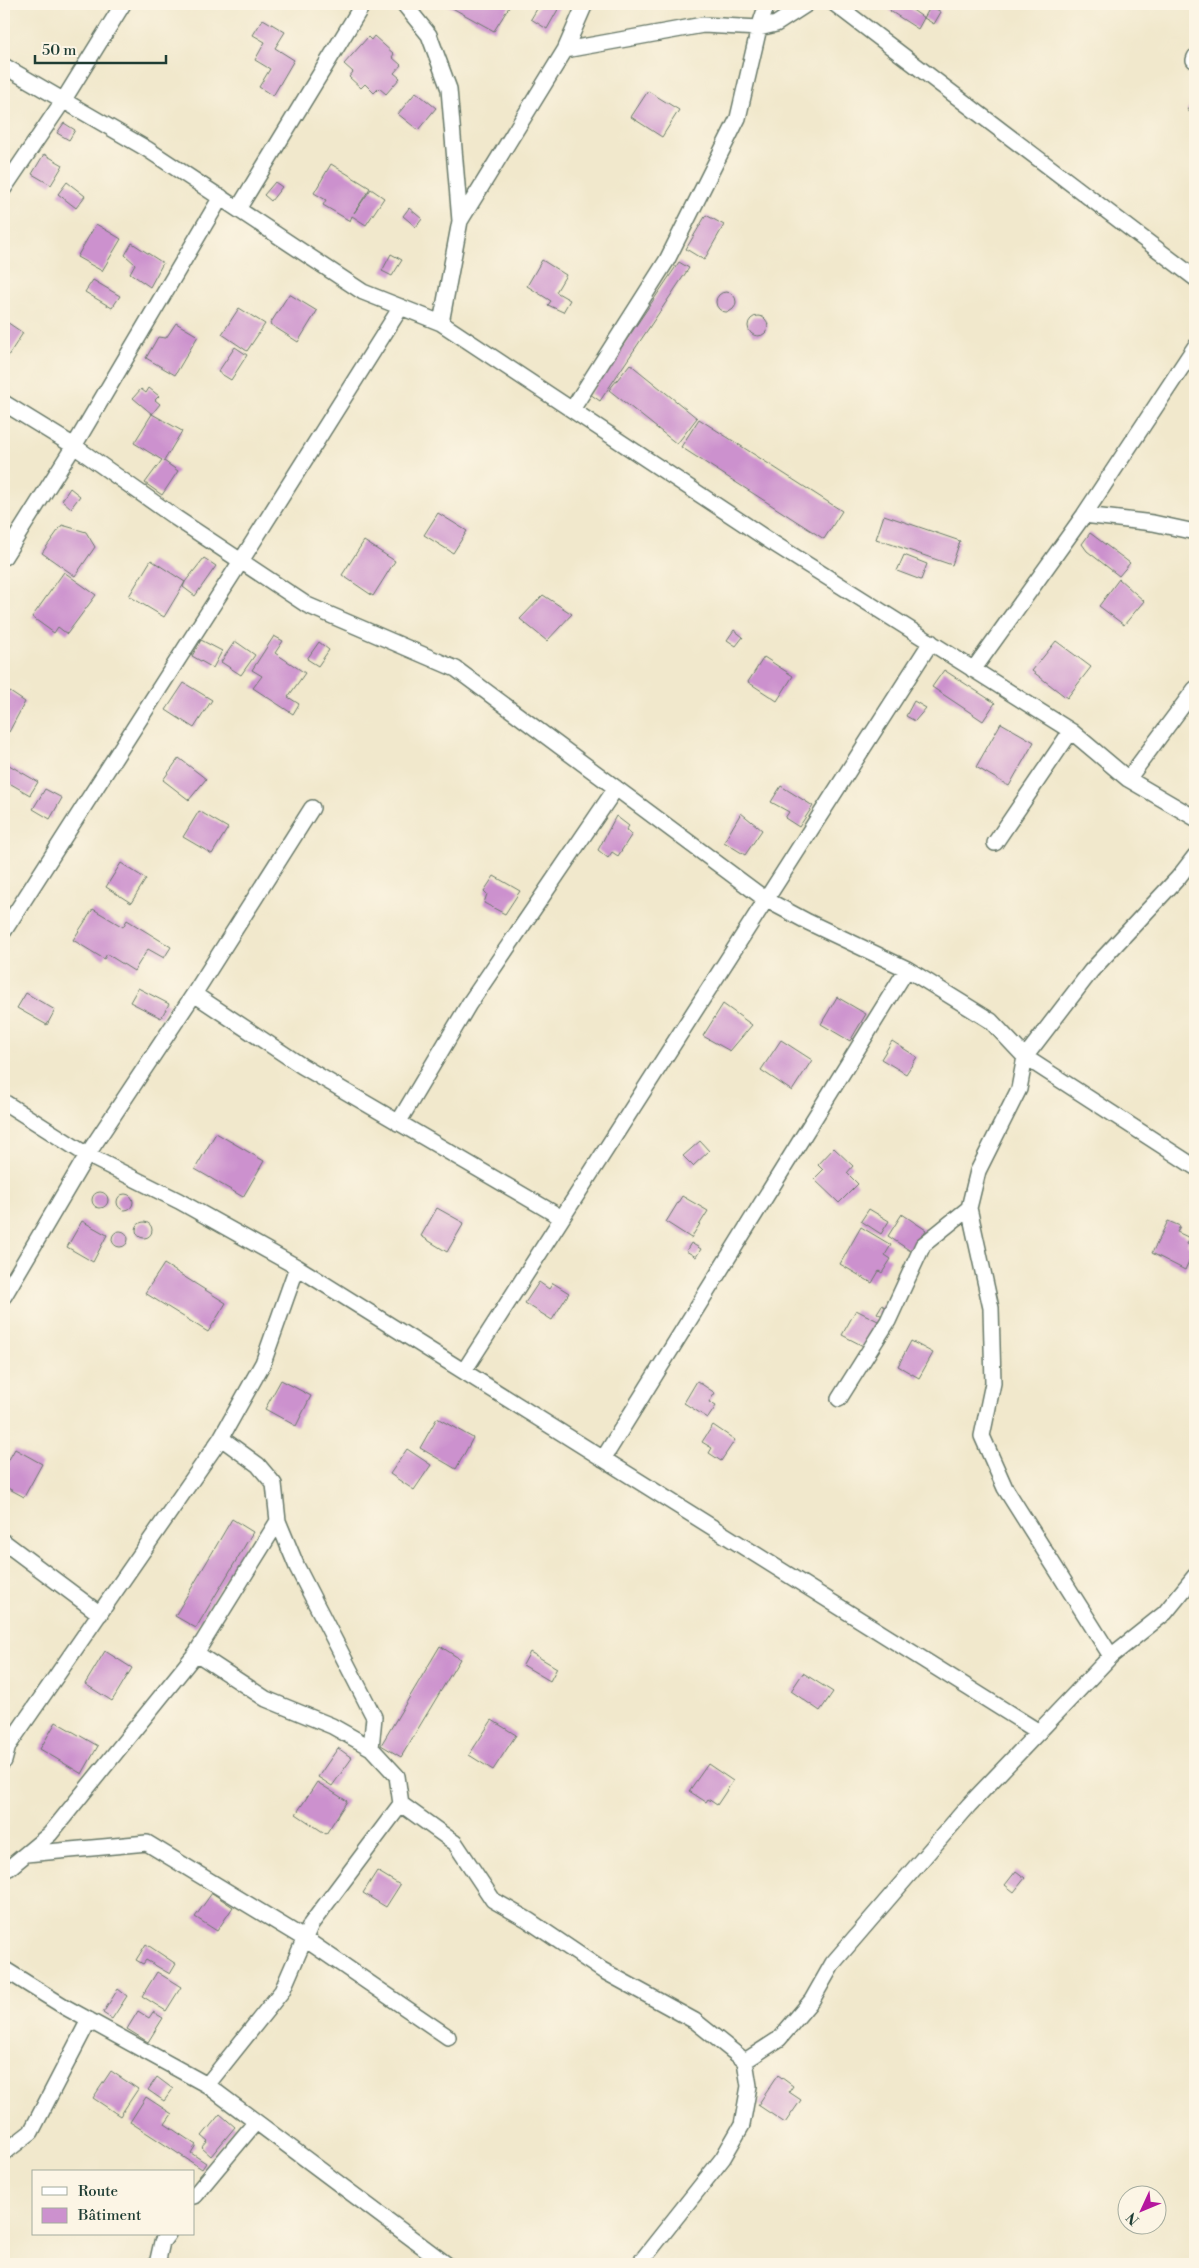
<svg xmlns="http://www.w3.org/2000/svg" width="1199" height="2268" font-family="'Libre Bodoni',serif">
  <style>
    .building { fill: #cc91ce }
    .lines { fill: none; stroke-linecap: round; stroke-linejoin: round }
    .minor-casing { stroke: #687969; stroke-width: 18 }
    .minor { stroke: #fff; stroke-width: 15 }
  </style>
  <rect width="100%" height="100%" fill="#fcf5e5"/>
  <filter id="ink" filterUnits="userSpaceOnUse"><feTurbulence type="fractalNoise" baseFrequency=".02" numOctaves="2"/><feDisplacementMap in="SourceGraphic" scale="10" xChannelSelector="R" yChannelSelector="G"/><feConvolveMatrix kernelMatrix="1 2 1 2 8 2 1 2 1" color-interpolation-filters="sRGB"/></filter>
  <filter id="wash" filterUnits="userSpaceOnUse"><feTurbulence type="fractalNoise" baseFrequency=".0096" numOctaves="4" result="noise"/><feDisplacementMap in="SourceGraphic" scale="20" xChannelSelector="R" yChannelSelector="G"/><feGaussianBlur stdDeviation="1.12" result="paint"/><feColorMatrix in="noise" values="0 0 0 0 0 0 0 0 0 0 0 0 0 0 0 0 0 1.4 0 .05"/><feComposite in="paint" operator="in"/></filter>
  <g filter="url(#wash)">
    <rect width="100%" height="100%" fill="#f1e8cc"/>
    <g id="blocks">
      <path class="building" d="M445 4H511L494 31Z
        M540 4H561L547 29 531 19Z
        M894 4H904L924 18 918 29 890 11Z
        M931 6 941 12 934 24 924 18Z
        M263 19 285 32 275 48 294 60 273 96 259 87 270 69 255 60 265 42 253 35Z
        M374 36 394 54 392 57 401 65 394 73 400 78 386 94 379 88 374 93 365 84 361 88 349 77 353 72 344 64 368 37 371 40Z
        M648 91 679 110 662 137 631 117Z
        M416 92 436 108 418 130 398 114Z
        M1195 99V116L1187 110Z
        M64 123 75 130 69 140 57 133Z
        M44 154 63 165 51 185 32 174Z
        M331 164 370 188 354 213 371 189 384 198 366 225 352 216 350 221 323 205 326 200 314 193Z
        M67 182 85 196 76 208 58 194Z
        M275 182 282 187 271 201 264 195Z
        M409 208 422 219 416 227 403 216Z
        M706 215 724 225 704 260 686 249Z
        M96 224 121 239 102 271 77 257Z
        M132 243 163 263 150 287 130 273 135 264 125 255Z
        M391 254 402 260 392 276 382 271Z
        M542 260 566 275 556 292 570 300 563 312 548 305 551 301 527 286Z
        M679 262 689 268 600 401 590 394Z
        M93 280 120 296 112 308 85 292Z
        M716 302a10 10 0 1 1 20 0a10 10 0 1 1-20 0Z
        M289 294 317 311 298 342 270 324Z
        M239 308 265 324 247 351 222 334Z
        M748 326a10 10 0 1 1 20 0a10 10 0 1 1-20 0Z
        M4 320 23 333 4 362Z
        M176 323 198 336 175 375 146 358 158 337 166 338Z
        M235 347 247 355 231 380 218 372Z
        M630 364 697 418 677 444 609 390Z
        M149 388 159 396 155 400 160 404 152 414 133 398 141 389 146 393Z
        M152 414 182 431 164 461 178 471 162 495 145 483 162 460 134 443Z
        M699 419 842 511 824 539 681 447Z
        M70 488 80 496 71 508 62 500Z
        M438 513 467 531 453 553 424 535Z
        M884 515 960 541 952 565 876 539Z
        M62 525 86 532 95 547 75 576 42 553Z
        M1090 533 1130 563 1119 576 1087 551 1082 544Z
        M364 541 395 561 373 596 342 575Z
        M904 555 927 564 921 580 897 571Z
        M204 558 216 566 195 596 183 587 185 582 164 617 129 596 151 560 185 582Z
        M64 572 96 595 67 634 58 627 54 633 32 617Z
        M1119 579 1144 601 1124 625 1099 606Z
        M543 595 572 614 547 641 520 619Z
        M734 630 743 637 736 646 727 640Z
        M274 636 283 641 275 653 305 673 288 697 299 704 293 714 253 688 262 676 252 670Z
        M201 640 222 651 213 668 192 656Z
        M235 641 255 655 241 675 221 662Z
        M1056 641 1091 667 1067 698 1032 671Z
        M319 642 329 650 318 666 307 659Z
        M764 657 793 676 777 701 748 682Z
        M944 670 995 703 983 721 932 687Z
        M184 683 212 700 194 728 166 710Z
        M4 688 25 702 9 732 4 729Z
        M914 701 926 708 915 721 906 716Z
        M1001 723 1034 742 1009 786 976 767Z
        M179 758 206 779 189 800 163 780Z
        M4 762 38 782 30 795 4 780Z
        M781 786 813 806 799 827 785 818 789 812 771 802Z
        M45 789 62 798 50 819 33 809Z
        M199 811 228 828 212 854 183 837Z
        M741 813 762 830 745 855 724 842Z
        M616 816 629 826 626 830 632 834 618 856 612 852 608 858 598 850Z
        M121 863 146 879 131 903 106 887Z
        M494 876 520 891 505 914 484 903 487 894 484 891Z
        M93 909 123 927 127 920 171 947 164 958 148 949 134 971 107 954 104 959 73 940Z
        M138 988 169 1004 161 1018 130 1002Z
        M26 993 55 1010 47 1025 17 1008Z
        M837 997 866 1014 850 1041 821 1024Z
        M723 1004 752 1025 730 1051 703 1036Z
        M781 1040 812 1060 792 1091 761 1070Z
        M892 1041 917 1057 906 1074 881 1059Z
        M216 1133 264 1161 243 1197 195 1169Z
        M700 1141 709 1151 693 1166 683 1156Z
        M834 1148 853 1166 847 1173 858 1184 839 1203 814 1179 823 1170 818 1165Z
        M92 1200a8 8 0 1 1 16 0a8 8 0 1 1-16 0Z
        M117 1202a8 8 0 1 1 16 0a8 8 0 1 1-16 0Z
        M682 1196 708 1211 691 1238 666 1222Z
        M437 1208 464 1223 447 1252 421 1236Z
        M869 1209 889 1221 881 1234 861 1221Z
        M902 1214 926 1230 912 1252 888 1236Z
        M82 1221 107 1235 93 1262 67 1247Z
        M1168 1221 1180 1226 1177 1232 1190 1238 1187 1244 1195 1248 1185 1270 1152 1253Z
        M136 1230a8 8 0 1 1 16 0a8 8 0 1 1-16 0Z
        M861 1227 891 1245 885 1255 891 1259 882 1273 879 1271 872 1283 840 1264Z
        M112 1239a8 8 0 1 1 16 0a8 8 0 1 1-16 0Z
        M691 1243 701 1249 696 1257 686 1251Z
        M164 1264 226 1303 208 1332 145 1293Z
        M539 1282 549 1289 553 1283 569 1293 552 1320 525 1303Z
        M882 1305 891 1311 886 1318 877 1313Z
        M856 1310 882 1323 869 1349 842 1335Z
        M911 1341 933 1353 919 1378 898 1366Z
        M281 1380 311 1396 296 1426 265 1409Z
        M697 1381 715 1393 709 1402 716 1406 708 1418 684 1403Z
        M437 1418 473 1438 456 1469 420 1448Z
        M713 1425 735 1440 721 1461 709 1453 712 1448 702 1442Z
        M15 1449 42 1464 24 1497 4 1486V1468Z
        M407 1449 431 1465 414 1490 390 1474Z
        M232 1519 253 1532 196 1628 175 1616Z
        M440 1646 460 1659 401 1757 381 1745Z
        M105 1651 132 1668 112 1701 85 1684Z
        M530 1652 557 1668 550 1681 523 1665Z
        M803 1673 833 1692 820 1711 791 1691Z
        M492 1720 516 1735 493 1770 469 1755Z
        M56 1722 98 1746 82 1774 40 1749Z
        M338 1748 352 1758 332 1786 318 1777Z
        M708 1764 733 1781 717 1805 708 1799 706 1802 689 1791Z
        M317 1782 347 1801 326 1834 296 1814Z
        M377 1871 400 1885 386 1907 363 1893Z
        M1016 1871 1025 1878 1014 1892 1005 1885Z
        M212 1893 233 1907 217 1931 195 1917Z
        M146 1944 176 1964 170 1974 146 1960 143 1964 136 1960Z
        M157 1972 181 1987 166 2011 142 1996Z
        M118 1989 127 1996 112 2019 103 2013Z
        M138 2011 149 2018 153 2012 163 2018 148 2042 127 2029Z
        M111 2071 138 2089 120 2116 93 2098Z
        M778 2075 793 2086 789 2092 801 2100 785 2123 758 2105Z
        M157 2077 173 2089 164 2101 148 2090Z
        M146 2097 172 2114 165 2124 196 2145 191 2153 206 2163 202 2169 130 2122Z
        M220 2114 235 2127 211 2156 202 2148 208 2141 202 2136Z"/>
    </g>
  </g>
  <g filter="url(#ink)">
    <use href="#blocks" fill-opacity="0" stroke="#687969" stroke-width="1"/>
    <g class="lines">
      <defs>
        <path id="minor" d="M404 4 429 35 449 89 460 221
          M835 4 1195 278
          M565 50 585 4
          M1194 60 1195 57
          M4 66 147 149 363 292 441 323 773 543 1071 731 1128 779 1195 818
          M4 188 63 101 123 4
          M238 209 363 4
          M441 323 460 221 565 50 703 25 759 28 776 24 807 4
          M4 403 74 446 176 518 307 605 456 669 765 899 808 922 907 969 991 1021 1025 1057 1019 1089 978 1171 969 1208 991 1308 993 1383 982 1436 1005 1488 1111 1656
          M573 408 667 260 738 118 759 28 767 4
          M1084 515 1153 523 1195 532
          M4 557 74 446 221 197
          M973 670 1084 515 1195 347
          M1128 779 1195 689
          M995 843 1071 731
          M1195 856 1178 878 1091 971 1025 1057 1195 1167
          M4 931 241 561 401 307
          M194 994 302 1066 562 1218
          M4 1102 87 1155 179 1201 297 1267 1039 1732
          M398 1123 469 1004 616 788
          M4 1296 87 1155 194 994 312 808
          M464 1371 931 642
          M839 1399 888 1321 923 1245 969 1208
          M603 1459 907 969
          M4 1542 100 1614
          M196 1653 266 1699 332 1726 371 1748
          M4 1761 8 1746 221 1438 263 1363 297 1267
          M401 1804 455 1843 493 1900 528 1920 602 1970 695 2021 745 2061 749 2086 742 2125 723 2158 639 2264
          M26 1854 147 1843 305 1939 448 2037
          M4 1870 9 1868 50 1834 196 1653 278 1521
          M4 1969 65 2007 207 2085 446 2264
          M745 2061 779 2039 812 2000 833 1963 969 1805 1111 1656 1165 1613 1195 1576
          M207 2085 282 1991 311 1924 401 1804 397 1776 371 1748 374 1717 297 1567 278 1521 274 1484 258 1465 221 1438
          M4 2153 31 2132 89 2020
          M194 2196 255 2123
          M157 2264 162 2242 168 2234"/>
      </defs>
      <use href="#minor" class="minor-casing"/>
      <use href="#minor" class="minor"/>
    </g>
  </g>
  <rect width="1199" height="2268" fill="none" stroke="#fcf5e5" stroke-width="20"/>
  <rect x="32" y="2170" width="162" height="65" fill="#fcf5e5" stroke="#a4ab9e"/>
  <rect x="42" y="2187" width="25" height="8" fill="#ffffff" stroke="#a4ab9e"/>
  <text x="78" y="2196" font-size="15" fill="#1f3d34">Route</text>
  <rect x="42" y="2208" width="25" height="15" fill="#cc91ce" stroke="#a4ab9e"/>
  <text x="78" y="2220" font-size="15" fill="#1f3d34">Bâtiment</text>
  <g transform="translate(1142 2210) rotate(226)"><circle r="24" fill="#fcf5e5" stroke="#a4ab9e"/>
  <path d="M0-4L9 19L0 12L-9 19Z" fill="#b5179e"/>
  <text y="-8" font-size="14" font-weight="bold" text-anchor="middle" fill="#1f3d34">N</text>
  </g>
  <path d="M35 55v8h131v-8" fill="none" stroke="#1f3d34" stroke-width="2.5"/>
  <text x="42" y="55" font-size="15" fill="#1f3d34" stroke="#fcf5e5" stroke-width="4" paint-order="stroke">50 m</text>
</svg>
